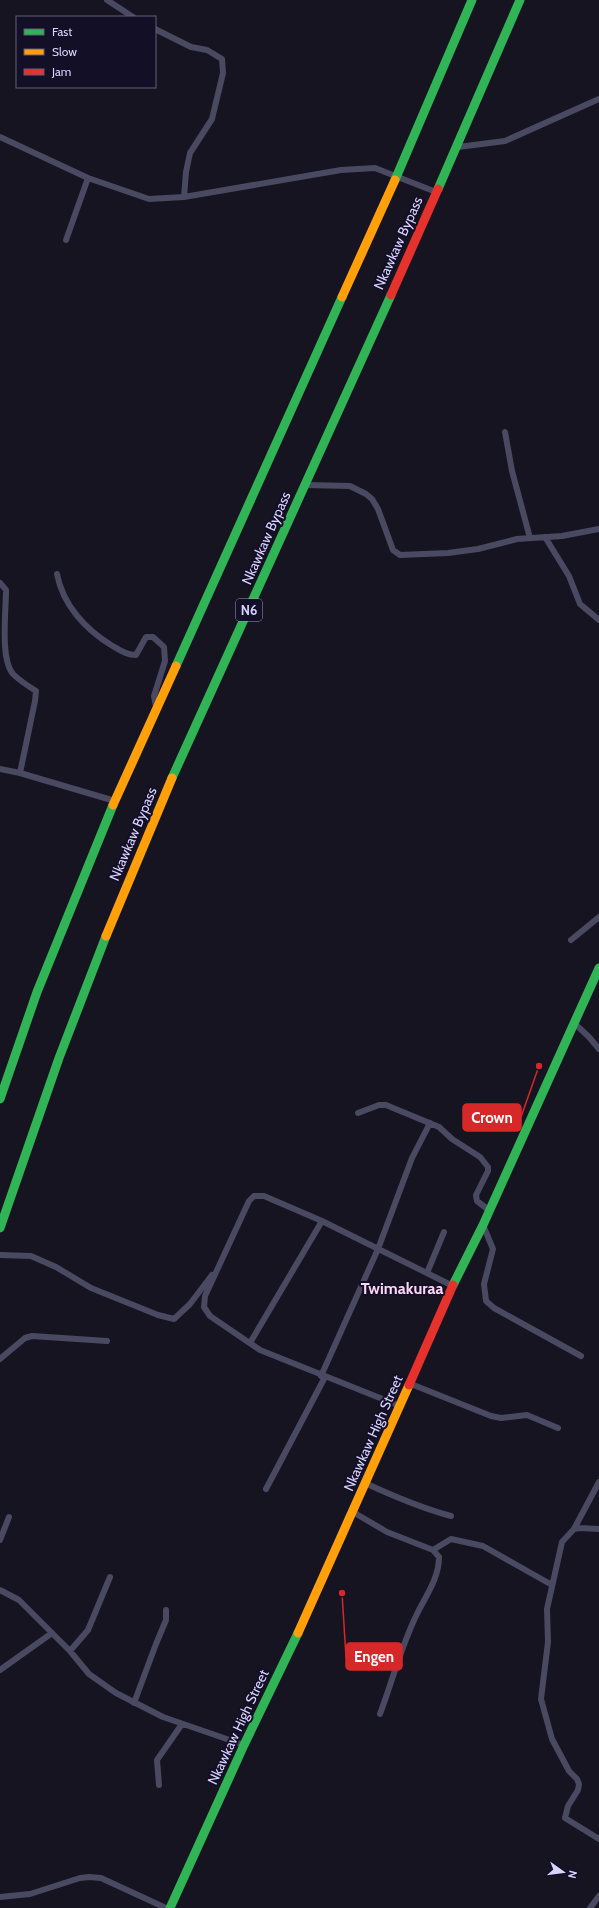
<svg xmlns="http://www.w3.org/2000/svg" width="599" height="1908" font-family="Cabin,sans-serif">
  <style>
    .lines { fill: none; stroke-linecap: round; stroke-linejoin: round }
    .street { stroke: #4a4962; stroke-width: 6 }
    .fast { stroke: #30b455; stroke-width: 9 }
    .slow { stroke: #ff9f0a; stroke-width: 9 }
    .jam { stroke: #e5322d; stroke-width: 9 }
    .labels { text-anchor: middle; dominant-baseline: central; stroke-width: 4; stroke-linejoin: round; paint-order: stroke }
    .shield { fill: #130f26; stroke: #9e99be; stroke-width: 1 }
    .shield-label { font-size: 13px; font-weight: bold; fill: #d9d4ff }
    .street-label { font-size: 14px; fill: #d9d4ff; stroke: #130f26 }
    .quarter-label { font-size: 16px; font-weight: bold; fill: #ffd6f0; stroke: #130f26 }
    .leader { fill: none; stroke: #d62828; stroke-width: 1.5 }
    .callout-dot { fill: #d62828; stroke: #130f26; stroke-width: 1.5 }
    .callout { fill: #d62828; stroke: #d62828; stroke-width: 1.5 }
    .callout-label { font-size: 15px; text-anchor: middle; font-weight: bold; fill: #fff }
  </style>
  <rect width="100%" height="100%" fill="#161421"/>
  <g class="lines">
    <path class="street" d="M107 0 133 17
      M155 29 191 47 207 50 222 59 223 73 212 119 190 153 186 172 184 197
      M0 137 88 178 149 199 184 197 341 170 375 168 436 192
      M458 147 505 141 599 99
      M66 240 88 178
      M505 432 512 471 530 538
      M305 485 350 486 366 494 372 499 378 509 393 550 400 555 448 553 478 549 517 539 562 536 599 529
      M545 537 569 576 580 604 599 620
      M57 574C63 605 85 629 111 645 120 650 126 655 136 655L146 637H153L164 647 165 661 154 696 156 707
      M0 583 6 590C6 612 0 659 13 674 20 681 28 686 36 691L35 701 20 773
      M0 769 20 773 115 801
      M571 940 599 917
      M574 1023 589 1037 599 1049
      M358 1113 379 1105H386L439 1127 452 1139 480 1157 488 1167V1171L476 1195 477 1201 490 1211
      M483 1225 493 1249 484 1284 486 1301 494 1308 581 1356
      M0 1255 31 1256 56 1267 91 1288 158 1315 174 1319 190 1304 212 1275
      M427 1273 444 1232
      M250 1343 322 1221
      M0 1359 25 1338 32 1336 107 1341
      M321 1376 378 1249 412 1158 430 1123
      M411 1384 491 1416 501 1418 527 1415 558 1428
      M400 1406 260 1350 210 1316 204 1307 205 1296 249 1201 254 1196H264L322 1221 453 1286
      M365 1483C393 1496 421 1508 451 1516
      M266 1489 325 1377
      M353 1512 387 1532 433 1550 439 1557C439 1579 425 1597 416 1616 401 1647 392 1682 380 1714
      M574 1529 599 1482
      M599 1529 579 1528 574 1529 562 1542 547 1609 548 1642 541 1699 552 1739 569 1771 577 1779 579 1784 578 1790 568 1806 565 1818 599 1839
      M0 1540 9 1517
      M433 1550 451 1539 483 1546 552 1585
      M0 1590 19 1600 70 1651 89 1674 116 1693 163 1717 244 1745
      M70 1651 88 1630 110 1577
      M0 1670 52 1633
      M134 1703 156 1644 166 1620V1610
      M159 1785 157 1760 182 1724
      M0 1897 30 1894 80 1878 89 1877 101 1878 166 1908
      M590 1908 599 1896"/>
    <path class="fast" d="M395 180 472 0
      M438 189 520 0
      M176 666 342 297
      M172 778 391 295
      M0 1099 37 992 113 805
      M0 1228 59 1058 106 936
      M453 1285 483 1225 599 968
      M170 1908 244 1745 298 1633"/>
    <path class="slow" d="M342 297 395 180
      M113 805 176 666
      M106 936 172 778
      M298 1633 409 1385"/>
    <path class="jam" d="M391 295 438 189
      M409 1385 453 1285"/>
  </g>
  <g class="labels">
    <rect class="shield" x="236" y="599" width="26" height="22" rx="3"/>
    <g class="shield-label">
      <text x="249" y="610">N6</text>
    </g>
    <g class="street-label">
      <text transform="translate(398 243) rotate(-66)">Nkawkaw Bypass</text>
      <text transform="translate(266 538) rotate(-66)">Nkawkaw Bypass</text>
      <text transform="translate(133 834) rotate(-67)">Nkawkaw Bypass</text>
      <text transform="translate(373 1433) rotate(-66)">Nkawkaw High Street</text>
      <text transform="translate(238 1727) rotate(-65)">Nkawkaw High Street</text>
    </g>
    <g class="quarter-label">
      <text x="402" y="1288">Twimakuraa</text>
    </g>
  </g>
  <path class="leader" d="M539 1066L521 1117M342 1593L346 1657"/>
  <g class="callout-dot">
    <circle cx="539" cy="1066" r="4"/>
    <circle cx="342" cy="1593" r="4"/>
  </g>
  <g class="callout">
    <rect x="463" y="1104" width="58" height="27" rx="4"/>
    <rect x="346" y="1643" width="56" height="27" rx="4"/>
  </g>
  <g class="callout-label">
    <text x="492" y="1123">Crown</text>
    <text x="374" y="1662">Engen</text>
  </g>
  <rect x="16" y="16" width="140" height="72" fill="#130f26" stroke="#625e7d"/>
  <rect x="24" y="29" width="20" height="6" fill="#30b455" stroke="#625e7d"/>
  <text x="52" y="36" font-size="12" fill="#d9d4ff">Fast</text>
  <rect x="24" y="49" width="20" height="6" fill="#ff9f0a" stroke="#625e7d"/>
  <text x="52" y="56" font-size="12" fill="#d9d4ff">Slow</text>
  <rect x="24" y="69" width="20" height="6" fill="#e5322d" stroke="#625e7d"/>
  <text x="52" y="76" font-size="12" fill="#d9d4ff">Jam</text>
  <g transform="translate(563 1872) rotate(104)" stroke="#130f26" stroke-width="3" paint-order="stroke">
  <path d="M0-3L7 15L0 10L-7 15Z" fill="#d9d4ff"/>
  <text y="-6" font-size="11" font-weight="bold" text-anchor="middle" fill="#d9d4ff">N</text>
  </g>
</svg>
